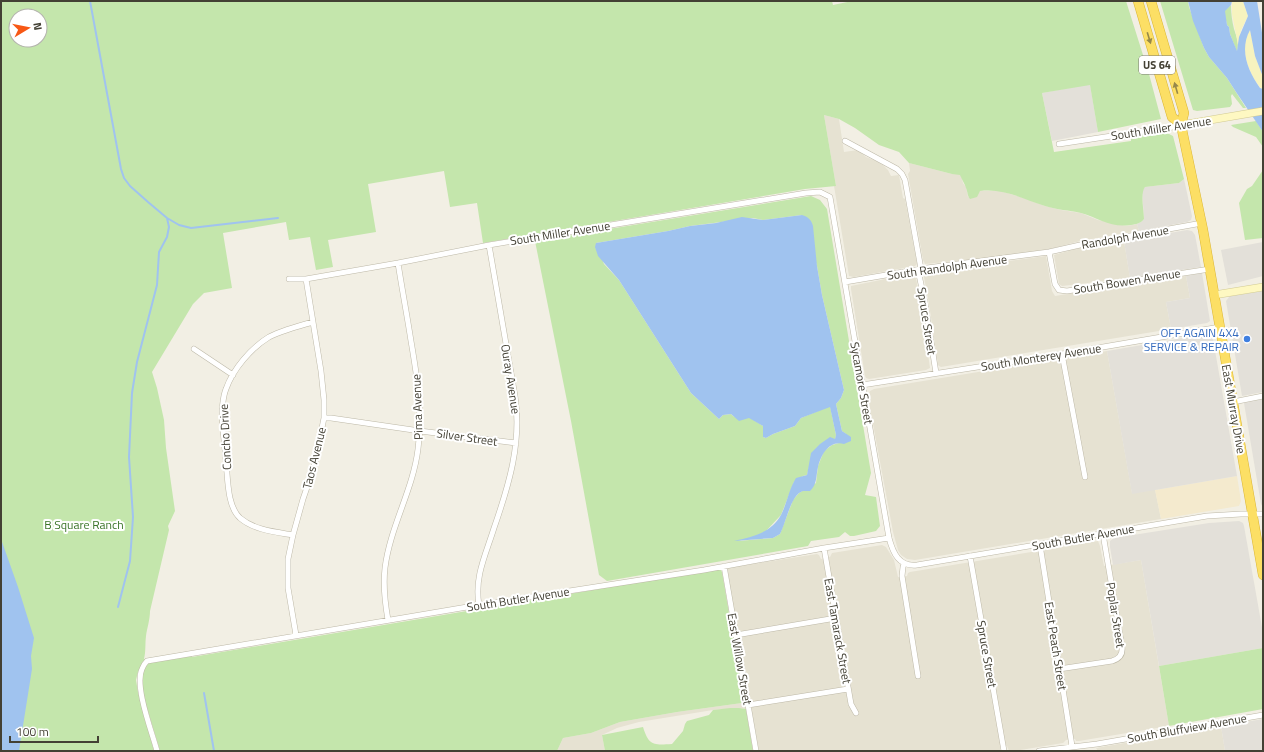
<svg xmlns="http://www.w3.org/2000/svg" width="1264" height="752" font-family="'Titillium Web',sans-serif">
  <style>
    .residential { fill: #e6e2d2 }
    .commercial { fill: #f4eace }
    .industrial { fill: #e3e0d9 }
    .green { fill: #c4e6ac; fill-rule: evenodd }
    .sand { fill: #f7f3bf }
    .water { fill: #a0c3ef }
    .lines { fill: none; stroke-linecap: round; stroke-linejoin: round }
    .stream { stroke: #a0c3ef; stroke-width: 2 }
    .street-casing { stroke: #bdb8a7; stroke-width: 6 }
    .secondary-casing { stroke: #d1ca94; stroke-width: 8 }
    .highway-casing { stroke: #dbb635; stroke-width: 10 }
    .street { stroke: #fff; stroke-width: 5 }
    .secondary { stroke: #fef8c2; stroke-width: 7 }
    .highway { stroke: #fcdf65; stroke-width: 9 }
    .oneway { fill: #96884a }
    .shop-dot { fill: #3f7fe0; stroke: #fff; stroke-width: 1.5 }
    .labels { text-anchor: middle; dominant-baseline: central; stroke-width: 4; stroke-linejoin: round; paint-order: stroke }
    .shield { fill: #fff; stroke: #7b7971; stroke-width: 1 }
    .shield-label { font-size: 11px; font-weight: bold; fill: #434034 }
    .street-label { font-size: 12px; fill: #434034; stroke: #fff }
    .shop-label { font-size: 12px; fill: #366cbe; stroke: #fff; text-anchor: end }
    .park-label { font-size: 12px; fill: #3a7428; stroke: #fff }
  </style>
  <rect width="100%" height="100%" fill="#f2efe4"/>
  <path class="residential" d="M824 115 839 119 844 152 858 150 866 157 876 161 883 165 888 170 891 176 899 175 903 198 905 199 917 264 915 266 854 277 849 276 834 186H836Z
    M909 163 952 174H961L963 183 966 187 968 197 980 191H1001L1024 198 1045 206 1061 210 1081 213 1098 220 1127 226 1137 224 1139 231 1080 241 1050 249 988 258 925 264 923 260 908 174 910 171Z
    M1124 241 1130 278 1062 286 1059 284 1054 255 1079 248Z
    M1046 256 1052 291 1055 296 1133 283 1186 276 1190 298 1166 302 1171 329 941 367 939 366 938 365 929 304 923 272Z
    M915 273 921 305 930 368 926 370 869 379 866 378 865 376 851 289V286Z
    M1107 351 1132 493 1155 489 1161 519 915 560 907 559 901 555 898 550 893 532 868 397 870 391 874 389Z
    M1098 541 1100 546 1104 566 1141 560 1169 726 1079 741H1076L1075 739 1066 740 1063 743 1015 751H1009L1007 746 1000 747V751H759L726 569 727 568 817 554 819 555 821 559 830 557 832 553 882 545 886 547 894 560 898 577 907 576 908 573 910 572Z
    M744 701 746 709 739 708 713 710 639 722 617 728 602 735 605 751H557L563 738 591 733 620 722 677 712 742 703Z
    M1221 726 1225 751H1098L1096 748Z"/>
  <path class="commercial" d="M1237 476 1241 501 1239 506 1161 519 1155 490Z"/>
  <path class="industrial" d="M1090 84 1098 132 1052 141 1042 93Z
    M1184 179 1192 216 1191 220 1187 222 1139 231 1137 224 1141 222 1144 219 1142 190 1145 187 1179 183Z
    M1187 230 1192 231 1195 235 1201 267 1130 278 1124 241Z
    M1263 242V276L1228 285 1221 250Z
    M1202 273 1210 321 1207 323 1171 329 1166 302 1190 298 1186 276Z
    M1263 291V392L1242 396 1226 301 1230 296Z
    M1206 334 1210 335 1213 339 1237 476 1132 494 1107 351Z
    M1263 399V507L1261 504 1244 403Z
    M1239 521 1243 523 1244 526 1263 633V648L1159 666 1141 560 1113 565 1110 547V541L1114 538 1209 523Z
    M1263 719V751H1225L1221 726Z"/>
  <path class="green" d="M1 1H832L833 5 852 1H1126L1149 74 1161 119 1098 132 1090 85 1042 93 1054 152 1131 141V136L1167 133 1173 136 1184 179 1179 183 1145 187C1140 193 1144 211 1144 219 1140 224 1136 224 1131 225 1110 228 1099 218 1081 213 1069 210 1057 210 1045 206 1023 199 1004 188 980 191L977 197 970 199C967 195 968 193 966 188 965 184 962 180 960 175L952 174 909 163 899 152 879 145 855 128 839 119 824 115 836 186 805 189 483 243 477 203 450 207 444 171 368 184 376 232 328 240 333 267 316 270 310 237 289 240 286 222 223 233 232 288 204 293 193 304 152 372 157 388 164 420 166 448 175 511 168 526 169 530 150 611C150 620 147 628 146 636 145 644 146 651 144 659L191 651 192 657 718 569H720L722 572 744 701 742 703 677 712 620 722 591 733 563 738 557 751H160L144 698 141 684 143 671 138 672 136 680 138 692 154 751H1ZM16 16H40V40H16Z
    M1160 1H1188L1189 7 1204 48 1209 57 1227 78 1246 108H1243L1232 94 1231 96 1232 104 1230 107 1197 111 1193 110Z
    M1231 5C1231 13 1232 21 1234 29 1237 38 1239 42 1237 52L1230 34 1229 27 1227 25 1224 11Z
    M1256 121 1263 132V147L1256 137 1233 127 1231 125Z
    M1263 170V238L1245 240 1239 203 1247 189 1252 186Z
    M811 196 820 200 827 209 871 473 865 495 876 497 880 526 876 531 854 536H850L845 532 839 537 811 541 808 546 607 581 599 575 571 421 535 241ZM802 215 817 266 822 295 844 390 841 398 836 404 842 431 846 434 839 443 832 445 824 451 818 466 816 483 799 493 793 500 780 534 773 538 738 541 757 536 766 531 781 515 794 482 803 476 807 475 809 467 833 439 835 440 836 435 830 406 801 418 795 426 773 434 766 438 763 437V426L749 417C743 419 735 419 731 414L723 415 719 419 691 393 619 280 604 264 596 243 668 231 690 226 753 218 763 220Z
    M1263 648V709L1169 726 1159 666Z
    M730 708H739L746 709 753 751H605L602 735 643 727C649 746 653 745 672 744L683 731 685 724 687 721 709 715 713 710Z"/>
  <path class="sand" d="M1232 1H1243L1248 16 1241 30 1238 45 1232 14Z
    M1250 29 1255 56 1263 77 1262 89C1258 86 1256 81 1253 77 1245 60 1241 47 1250 29Z"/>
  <path class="water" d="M1188 1H1232L1231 5 1225 11 1227 25 1229 27 1230 34 1237 51 1239 37 1248 16 1243 1H1257L1263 39V77L1255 56 1250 30C1239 50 1248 71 1260 88L1263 89V132L1236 92 1227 78 1209 57 1204 48 1193 21Z
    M802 215C808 217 811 219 813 226L817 266 822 295 844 390 841 398 836 404 842 431 851 437V441L844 444C829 440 821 455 818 467 816 476 817 485 810 491 810 491 804 491 803 491 791 494 786 523 780 534L773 538 734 541C752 537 771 533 781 515 787 503 789 489 796 478L807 475 811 453 820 444 830 437 835 439 836 435 830 407 801 418 795 426 773 434 766 438 763 437V426L749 418 739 421 731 414 723 415 719 419 691 393 619 280 598 256 595 247 596 243 668 231 690 226 716 223 742 217 763 220Z
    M1 539 18 587 34 638 31 656 32 669 19 751H1Z"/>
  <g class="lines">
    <path class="stream" d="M90 1 121 169 124 178 130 186 148 202 167 218 179 225 191 228 278 218
      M118 607 130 561 133 517 129 457 132 393 137 362 157 285 159 252 167 237 169 227 167 218
      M204 693 214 751"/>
    <defs>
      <path id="street" d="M845 141 897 169 902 174 905 180 921 269
        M1059 144 1151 130 1164 129 1181 125
        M1049 252 1055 284 1059 290 1067 291 1210 269
        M918 270 925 303 936 373
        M289 279H306L398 263 489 245 806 193 820 192 830 197 889 538C893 553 899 567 917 565L1207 516 1241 514H1263
        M845 282 927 268 1049 252 1080 245 1202 223
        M194 349 233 375
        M1062 354 1085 477
        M862 385 1062 354 1220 327
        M1233 402 1263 396
        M324 418H331L420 431 516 443
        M293 535C275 532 254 530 240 518 227 506 228 479 226 462 225 445 222 428 222 410 223 403 223 396 226 389 233 369 251 348 269 337 283 330 298 326 313 322
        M1040 545 1072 746
        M824 548 851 704 856 713
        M970 556 1004 751
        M904 564 903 567 902 576 918 676
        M724 566 756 751
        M479 605C474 577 486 554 494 528 509 485 522 442 515 396L489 245
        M388 620C385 603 383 585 385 568 390 527 413 490 418 449 423 413 417 376 411 341 407 315 402 289 398 263
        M296 635 288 588V559L293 535 303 499 314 467 324 418V400L321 371 306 279
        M736 635 836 618
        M1059 669 1112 661C1119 659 1123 655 1122 647L1103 534
        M748 705 848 689
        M157 751C152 732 134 686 142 669 143 666 145 663 147 661L479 605 704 570 824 548 889 538
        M1039 751 1097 744 1263 715"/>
      <path id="secondary" d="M1181 125 1263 111
        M1214 295 1263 287"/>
      <path id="highway" d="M1138 1 1172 117 1181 125
        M1151 1 1184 113 1181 125 1203 230 1263 575"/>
    </defs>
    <use href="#street" class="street-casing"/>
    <use href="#secondary" class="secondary-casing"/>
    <use href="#highway" class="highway-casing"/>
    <use href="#street" class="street"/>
    <use href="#secondary" class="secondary"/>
    <use href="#highway" class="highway"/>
  </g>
  <defs><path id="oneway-solid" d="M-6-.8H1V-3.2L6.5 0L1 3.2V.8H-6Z"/></defs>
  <g class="oneway">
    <use href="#oneway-solid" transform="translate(1149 38) rotate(73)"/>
    <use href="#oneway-solid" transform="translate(1176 88) rotate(-106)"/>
  </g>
  <circle class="shop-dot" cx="1247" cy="339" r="4"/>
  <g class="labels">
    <rect class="shield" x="1139" y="56" width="36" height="18" rx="3"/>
    <g class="shield-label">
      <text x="1157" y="65">US 64</text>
    </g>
    <g class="street-label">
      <text transform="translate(1161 128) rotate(-9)">South Miller Avenue</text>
      <text transform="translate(560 233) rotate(-9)">South Miller Avenue</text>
      <text transform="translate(1125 237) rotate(-10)">Randolph Avenue</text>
      <text transform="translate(947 267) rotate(-8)">South Randolph Avenue</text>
      <text transform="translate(1127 281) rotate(-9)">South Bowen Avenue</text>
      <text transform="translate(927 321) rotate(81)">Spruce Street</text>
      <text transform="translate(1041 357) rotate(-9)">South Monterey Avenue</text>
      <text transform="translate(511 379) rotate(81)">Ouray Avenue</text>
      <text transform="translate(862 383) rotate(80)">Sycamore Street</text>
      <text transform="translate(417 407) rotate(-92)">Pima Avenue</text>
      <text transform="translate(1234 409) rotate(80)">East Murray Drive</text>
      <text transform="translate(225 437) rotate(-93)">Concho Drive</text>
      <text transform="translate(467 437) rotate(8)">Silver Street</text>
      <text transform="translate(314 458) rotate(-76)">Taos Avenue</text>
      <text transform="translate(1083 537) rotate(-10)">South Butler Avenue</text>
      <text transform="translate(518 599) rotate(-9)">South Butler Avenue</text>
      <text transform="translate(1116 615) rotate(81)">Poplar Street</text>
      <text transform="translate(838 631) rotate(80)">East Tamarack Street</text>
      <text transform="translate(1056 646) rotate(81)">East Peach Street</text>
      <text transform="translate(987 654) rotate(80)">Spruce Street</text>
      <text transform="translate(740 659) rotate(80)">East Willow Street</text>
      <text transform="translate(1187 728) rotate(-10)">South Bluffview Avenue</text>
    </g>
    <g class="shop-label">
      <text x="1239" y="332">OFF AGAIN 4X4<tspan x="1239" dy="14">SERVICE &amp; REPAIR</tspan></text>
    </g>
    <g class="park-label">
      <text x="84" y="524">B Square Ranch</text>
    </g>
  </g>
  <rect width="1264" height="752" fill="none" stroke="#434034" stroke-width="4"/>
  <g transform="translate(28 28) rotate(80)"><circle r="19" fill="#ffffff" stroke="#b4b3ae"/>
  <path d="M0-3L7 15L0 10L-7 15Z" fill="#f75815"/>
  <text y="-6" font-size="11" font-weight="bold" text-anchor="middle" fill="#434034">N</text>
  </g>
  <path d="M10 736v6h88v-6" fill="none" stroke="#434034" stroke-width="2"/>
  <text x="16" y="736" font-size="12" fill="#434034" stroke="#ffffff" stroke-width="3" paint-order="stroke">100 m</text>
</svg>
